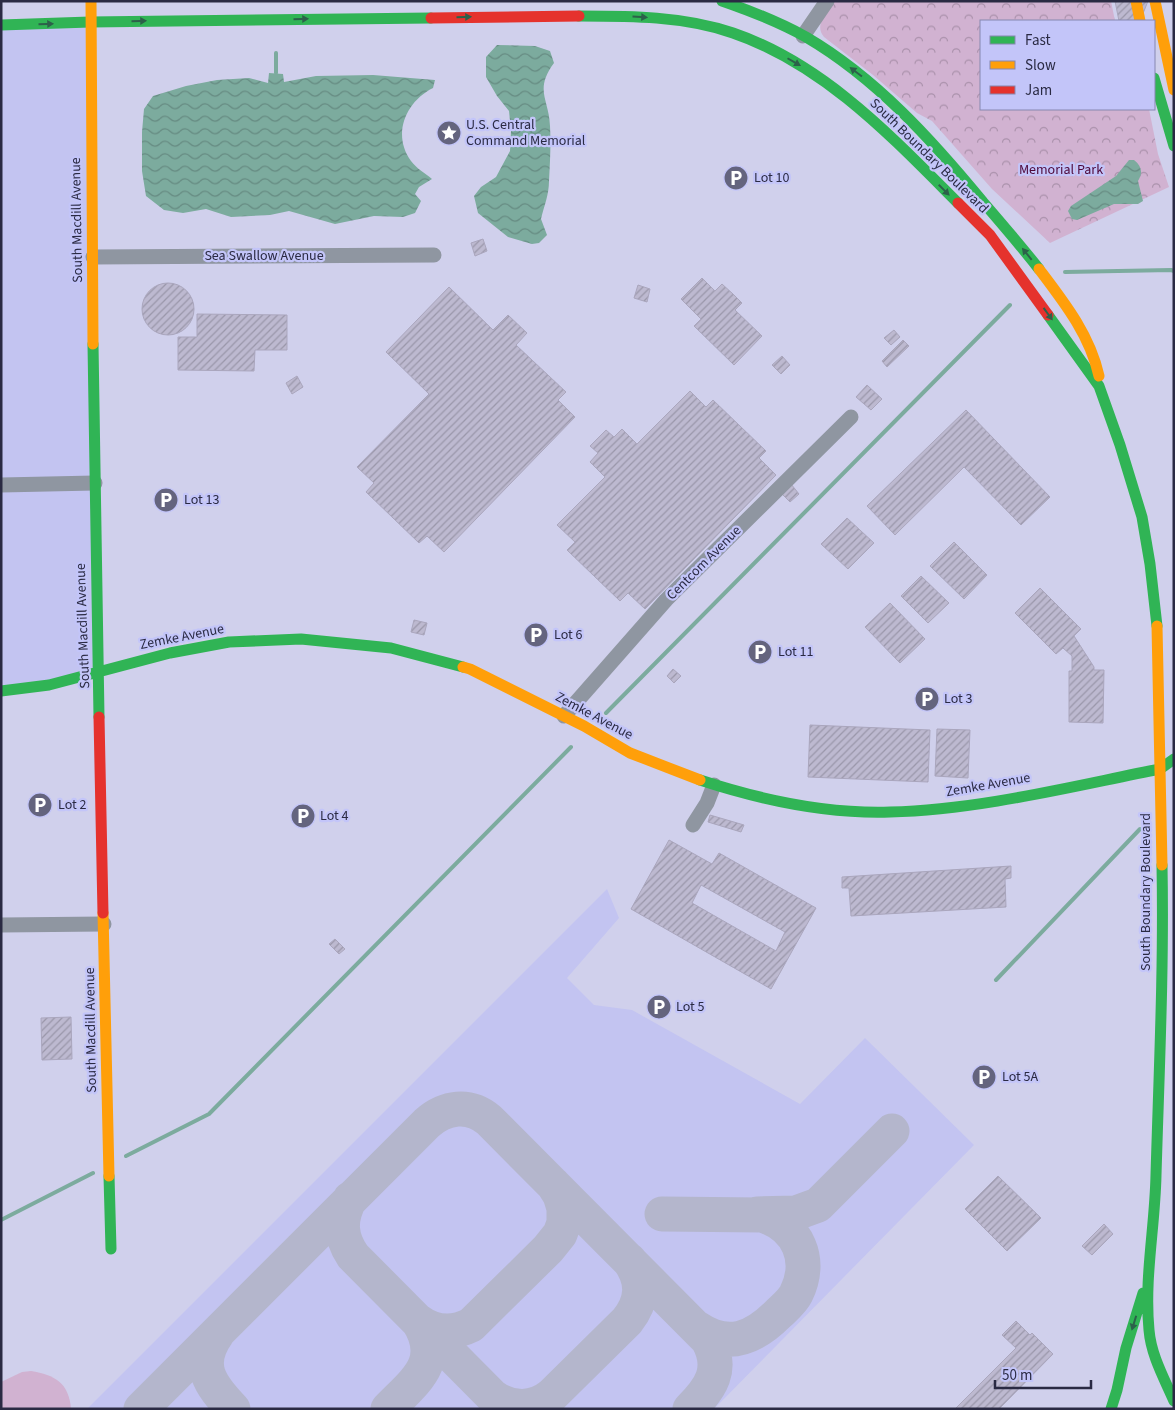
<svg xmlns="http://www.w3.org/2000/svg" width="1175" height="1410" font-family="'Source Sans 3',sans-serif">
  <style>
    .built { fill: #c3c4f1 }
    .grass { fill: #d1b2d1 }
    .park { fill: url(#park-crowns) }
    .water { fill: url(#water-waves) }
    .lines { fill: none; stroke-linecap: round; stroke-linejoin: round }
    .stream { stroke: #7cab9e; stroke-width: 4 }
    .taxiway { stroke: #b4b6cc; stroke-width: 35 }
    .building { fill: url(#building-hatch); stroke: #aaa6bd; fill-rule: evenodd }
    .street { stroke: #8f96a1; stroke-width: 15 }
    .fast { stroke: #30b455; stroke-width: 11 }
    .slow { stroke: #ff9f0a; stroke-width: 11 }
    .jam { stroke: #e5322d; stroke-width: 11 }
    .oneway { fill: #2c614a }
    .labels { text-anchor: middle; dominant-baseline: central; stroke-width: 4.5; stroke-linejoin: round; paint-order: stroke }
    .poi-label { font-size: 14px; fill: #2a2a43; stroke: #c3c5f9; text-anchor: start }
    .street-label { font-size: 14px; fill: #2a2a43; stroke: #c3c5f9 }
    .park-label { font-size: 14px; fill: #4e083a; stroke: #c3c5f9 }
  </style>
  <defs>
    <pattern id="park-crowns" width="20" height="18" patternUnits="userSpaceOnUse" patternTransform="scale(1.25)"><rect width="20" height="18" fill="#d1b2d1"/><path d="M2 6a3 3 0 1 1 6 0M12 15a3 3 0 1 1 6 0" fill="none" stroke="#aa91ab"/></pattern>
    <pattern id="water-waves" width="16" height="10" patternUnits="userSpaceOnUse" patternTransform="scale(1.25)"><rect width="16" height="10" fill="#7cab9e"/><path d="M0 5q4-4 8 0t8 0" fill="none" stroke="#668b82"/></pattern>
    <pattern id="building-hatch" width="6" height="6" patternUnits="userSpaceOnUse" patternTransform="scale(1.25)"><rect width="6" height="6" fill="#bdb9d0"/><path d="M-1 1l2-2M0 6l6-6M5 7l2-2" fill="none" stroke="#9a97aa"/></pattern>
  </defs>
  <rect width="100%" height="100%" fill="#d0d0ec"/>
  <path class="built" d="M1 22H90L99 670 1 691Z
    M607 889 619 918 567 978 594 1005 632 1010 800 1104 865 1038 974 1145 714 1409H87Z"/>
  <path class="grass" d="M31 1371C55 1375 69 1383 71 1409H1V1382L22 1372Z"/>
  <path class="park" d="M833 1H1111L1115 21H981V109H1149L1158 154 1169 187 1050 243 992 189 932 121 917 113 873 75 824 37C814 25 826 13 833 1Z"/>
  <path class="water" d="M497 45 535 46 550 51 554 63C534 90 549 99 550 126 551 144 550 163 549 181 549 195 544 206 541 219L547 235 539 243 532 244 508 237 478 213 474 196 481 187 496 177 510 151 511 131 509 111 497 96 486 77V57Z
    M269 73 283 74 284 82 316 76 373 75 435 80 433 88C405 102 392 135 411 161 417 169 425 173 432 179L419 187 415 194 421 201 415 213 403 217 374 216 335 224 289 211 270 215 231 217 206 209 183 213 164 210 146 196 142 171V132L144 109 153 96 186 86 217 80 249 78 268 83Z
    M1129 160H1134C1142 166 1143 173 1138 181L1143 201 1138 204H1114L1077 220 1072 219 1068 211 1071 206 1116 176Z"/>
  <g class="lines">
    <path class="stream" d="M276 53V73
      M1065 272 1171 270 1174 271
      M606 713 1010 305
      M996 980 1140 829
      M126 1156 209 1114 571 747
      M1 1220 93 1173"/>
    <path class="taxiway" d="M350 1199C339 1220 340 1237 353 1256L505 1409
      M662 1214 762 1215C798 1226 813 1260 796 1294 792 1302 784 1308 778 1314 753 1339 728 1349 697 1328
      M757 1214 796 1213 818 1205 892 1131
      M418 1321C434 1333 453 1334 471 1325L548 1249 560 1234 564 1223V1208L560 1195 553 1184
      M217 1334C195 1365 210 1385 233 1409
      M492 1396C511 1410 534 1410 552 1395L627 1321C643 1301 644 1281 629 1260
      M141 1409 427 1123C445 1107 469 1103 489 1120L708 1340C724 1369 711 1388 690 1409
      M388 1409C415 1381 444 1362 418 1321"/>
  </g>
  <path class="building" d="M1115 1H1148L1140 21H1119Z
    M483 239 487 251 475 256 471 243Z
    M702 278 715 291 722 284 733 294 742 303 735 310 762 336 734 365 694 326 701 319 681 299Z
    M142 309a26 26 0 1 1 52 0a26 26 0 1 1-52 0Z
    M638 285 650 289 647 302 634 298Z
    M449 287 493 330 508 315 527 333 516 345 566 392 558 400 575 417 444 552 427 536 419 543 366 492 374 483 357 467 429 394 386 352Z
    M197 314 287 315V350H255L254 371 178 370V337H197Z
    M894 330 900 337 891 345 884 338Z
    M903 340 909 346 887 367 882 361Z
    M782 356 790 365 781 374 772 365Z
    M297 376 303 387 292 394 286 383Z
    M867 385 882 399 871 410 856 397Z
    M690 391 706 407 713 400 766 451 759 458 776 475 645 609 628 593 620 601 567 550 575 542 557 525 605 477 590 462 598 453 590 446 606 430 614 437 622 429 637 444Z
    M966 410 1050 497 1021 525 964 467 895 535 867 506Z
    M791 484 799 494 790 502 781 493Z
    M847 518 874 543 848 569 821 544Z
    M954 542 987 575 964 599 930 566Z
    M921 576 949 603 928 623 901 596Z
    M1040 588 1081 629 1074 636 1094 667V670H1104L1103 723 1069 722V671H1072V656L1063 648 1056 654 1015 613Z
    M890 603 925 639 900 663 865 627Z
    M414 620 427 623 424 635 411 632Z
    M673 669 681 676 674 683 667 676Z
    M810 725 930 730 928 782 808 777Z
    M937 729 970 730 968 778 935 776Z
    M710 815 744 825 741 832 708 822Z
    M669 840 712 864 719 853 816 908 771 989 631 909ZM701 885 785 932 776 951 692 903Z
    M1011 866V878L1005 879 1006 907 851 916 849 888H842V877Z
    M335 939 345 949 339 954 329 944Z
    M71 1017 72 1059 42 1060 41 1018Z
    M998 1176 1041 1218 1007 1251 965 1209Z
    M1104 1224 1113 1234 1092 1255 1082 1246Z
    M1016 1321 1030 1335 1032 1333 1053 1354 999 1409H955L1016 1348 1002 1335Z"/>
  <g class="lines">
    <path class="street" d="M803 36 827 1
      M93 257 434 255
      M1 485 95 483
      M564 716 666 600 851 417
      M693 825 707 803 714 785
      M1 925 104 924"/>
    <path class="fast" d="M722 1C751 11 779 22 806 37 876 78 932 140 983 202 1002 224 1021 246 1039 269
      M579 16C630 16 684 16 733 33 824 64 892 137 958 203
      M1 25 90 22 431 18
      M1154 78 1174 146
      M1048 315 1099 386 1120 445 1142 517 1150 564 1157 626
      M93 344 99 717
      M1 691 49 685 170 653 229 642 301 639 391 648 463 667
      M700 780C761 800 826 814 890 812 979 810 1073 786 1160 769L1174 759
      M1162 865C1164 968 1159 1072 1156 1175 1155 1227 1144 1278 1149 1330 1151 1355 1164 1378 1174 1401
      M109 1176 111 1249
      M1111 1409 1117 1390 1126 1348 1143 1293"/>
    <path class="slow" d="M91 1 93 344
      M1136 1 1140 21
      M1155 1 1174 90
      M1039 269C1064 302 1090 335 1099 376
      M1157 626 1162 865
      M463 667 470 669 584 726 630 753 700 780
      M103 913 109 1176"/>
    <path class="jam" d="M431 18 579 16
      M958 203 990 235 1048 315
      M99 717 103 913"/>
  </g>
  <defs><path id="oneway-solid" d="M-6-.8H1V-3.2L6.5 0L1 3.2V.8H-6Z" transform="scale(1.25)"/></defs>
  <g class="oneway">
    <use href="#oneway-solid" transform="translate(464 17) rotate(-1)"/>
    <use href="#oneway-solid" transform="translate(640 17) rotate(3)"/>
    <use href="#oneway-solid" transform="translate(301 19) rotate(-1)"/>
    <use href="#oneway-solid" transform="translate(139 21) rotate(-1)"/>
    <use href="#oneway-solid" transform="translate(46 24) rotate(-2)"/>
    <use href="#oneway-solid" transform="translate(794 62) rotate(30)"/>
    <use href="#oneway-solid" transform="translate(856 72) rotate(-143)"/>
    <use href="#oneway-solid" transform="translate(944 190) rotate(45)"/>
    <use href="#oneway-solid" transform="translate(1027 254) rotate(-129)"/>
    <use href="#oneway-solid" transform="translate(1048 314) rotate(54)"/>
    <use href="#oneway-solid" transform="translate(1134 1323) rotate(107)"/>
  </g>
  <defs>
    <symbol id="sight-disc" viewBox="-11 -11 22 22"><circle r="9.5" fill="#64647e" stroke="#c3c5f9"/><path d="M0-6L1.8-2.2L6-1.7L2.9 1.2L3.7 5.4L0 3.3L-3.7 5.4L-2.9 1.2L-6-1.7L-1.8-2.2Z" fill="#fff"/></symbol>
    <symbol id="parking-disc" viewBox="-11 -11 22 22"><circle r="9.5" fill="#64647e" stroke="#c3c5f9"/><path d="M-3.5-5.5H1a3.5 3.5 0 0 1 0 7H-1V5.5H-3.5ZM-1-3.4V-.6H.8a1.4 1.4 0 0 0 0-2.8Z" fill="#fff"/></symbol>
  </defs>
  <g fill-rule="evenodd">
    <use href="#sight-disc" x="435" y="119" width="28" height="28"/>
    <use href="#parking-disc" x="722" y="164" width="28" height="28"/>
    <use href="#parking-disc" x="152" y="486" width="28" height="28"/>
    <use href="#parking-disc" x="522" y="621" width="28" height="28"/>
    <use href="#parking-disc" x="746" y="638" width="28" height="28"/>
    <use href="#parking-disc" x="913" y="685" width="28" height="28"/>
    <use href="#parking-disc" x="26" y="791" width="28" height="28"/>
    <use href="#parking-disc" x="289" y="802" width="28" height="28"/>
    <use href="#parking-disc" x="645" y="993" width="28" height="28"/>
    <use href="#parking-disc" x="970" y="1063" width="28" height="28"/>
  </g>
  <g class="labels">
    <g class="poi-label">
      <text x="466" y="125">U.S. Central<tspan x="466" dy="16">Command Memorial</tspan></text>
      <text x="754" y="178">Lot 10</text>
      <text x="184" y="500">Lot 13</text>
      <text x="554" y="635">Lot 6</text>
      <text x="778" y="652">Lot 11</text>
      <text x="944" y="699">Lot 3</text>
      <text x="58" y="805">Lot 2</text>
      <text x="320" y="816">Lot 4</text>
      <text x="676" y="1007">Lot 5</text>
      <text x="1002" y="1077">Lot 5A</text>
    </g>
    <g class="street-label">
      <text transform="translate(929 156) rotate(44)">South Boundary Boulevard</text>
      <text transform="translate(77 220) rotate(-91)">South Macdill Avenue</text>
      <text x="264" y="256">Sea Swallow Avenue</text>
      <text transform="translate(704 563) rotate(-45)">Centcom Avenue</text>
      <text transform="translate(83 626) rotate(-92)">South Macdill Avenue</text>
      <text transform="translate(182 637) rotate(-11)">Zemke Avenue</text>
      <text transform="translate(594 716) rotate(28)">Zemke Avenue</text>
      <text transform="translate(988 785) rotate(-10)">Zemke Avenue</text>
      <text transform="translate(1146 892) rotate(-90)">South Boundary Boulevard</text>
      <text transform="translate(91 1030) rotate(-91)">South Macdill Avenue</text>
    </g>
    <g class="park-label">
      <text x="1061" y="170">Memorial Park</text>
    </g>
  </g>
  <rect width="1175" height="1410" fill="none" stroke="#2a2a43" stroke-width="5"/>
  <rect x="980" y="20" width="175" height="90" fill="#c3c5f9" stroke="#8687b0"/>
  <rect x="990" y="36" width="25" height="8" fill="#30b455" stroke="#8687b0"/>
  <text x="1025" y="45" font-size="15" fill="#2a2a43">Fast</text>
  <rect x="990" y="61" width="25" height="8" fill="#ff9f0a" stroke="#8687b0"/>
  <text x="1025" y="70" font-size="15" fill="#2a2a43">Slow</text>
  <rect x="990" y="86" width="25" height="8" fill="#e5322d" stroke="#8687b0"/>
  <text x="1025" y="95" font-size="15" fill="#2a2a43">Jam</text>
  <path d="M995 1380v8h96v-8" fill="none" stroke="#2a2a43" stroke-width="2.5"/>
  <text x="1002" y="1380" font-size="15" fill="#2a2a43" stroke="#c3c5f9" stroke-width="4" paint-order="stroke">50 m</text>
</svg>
